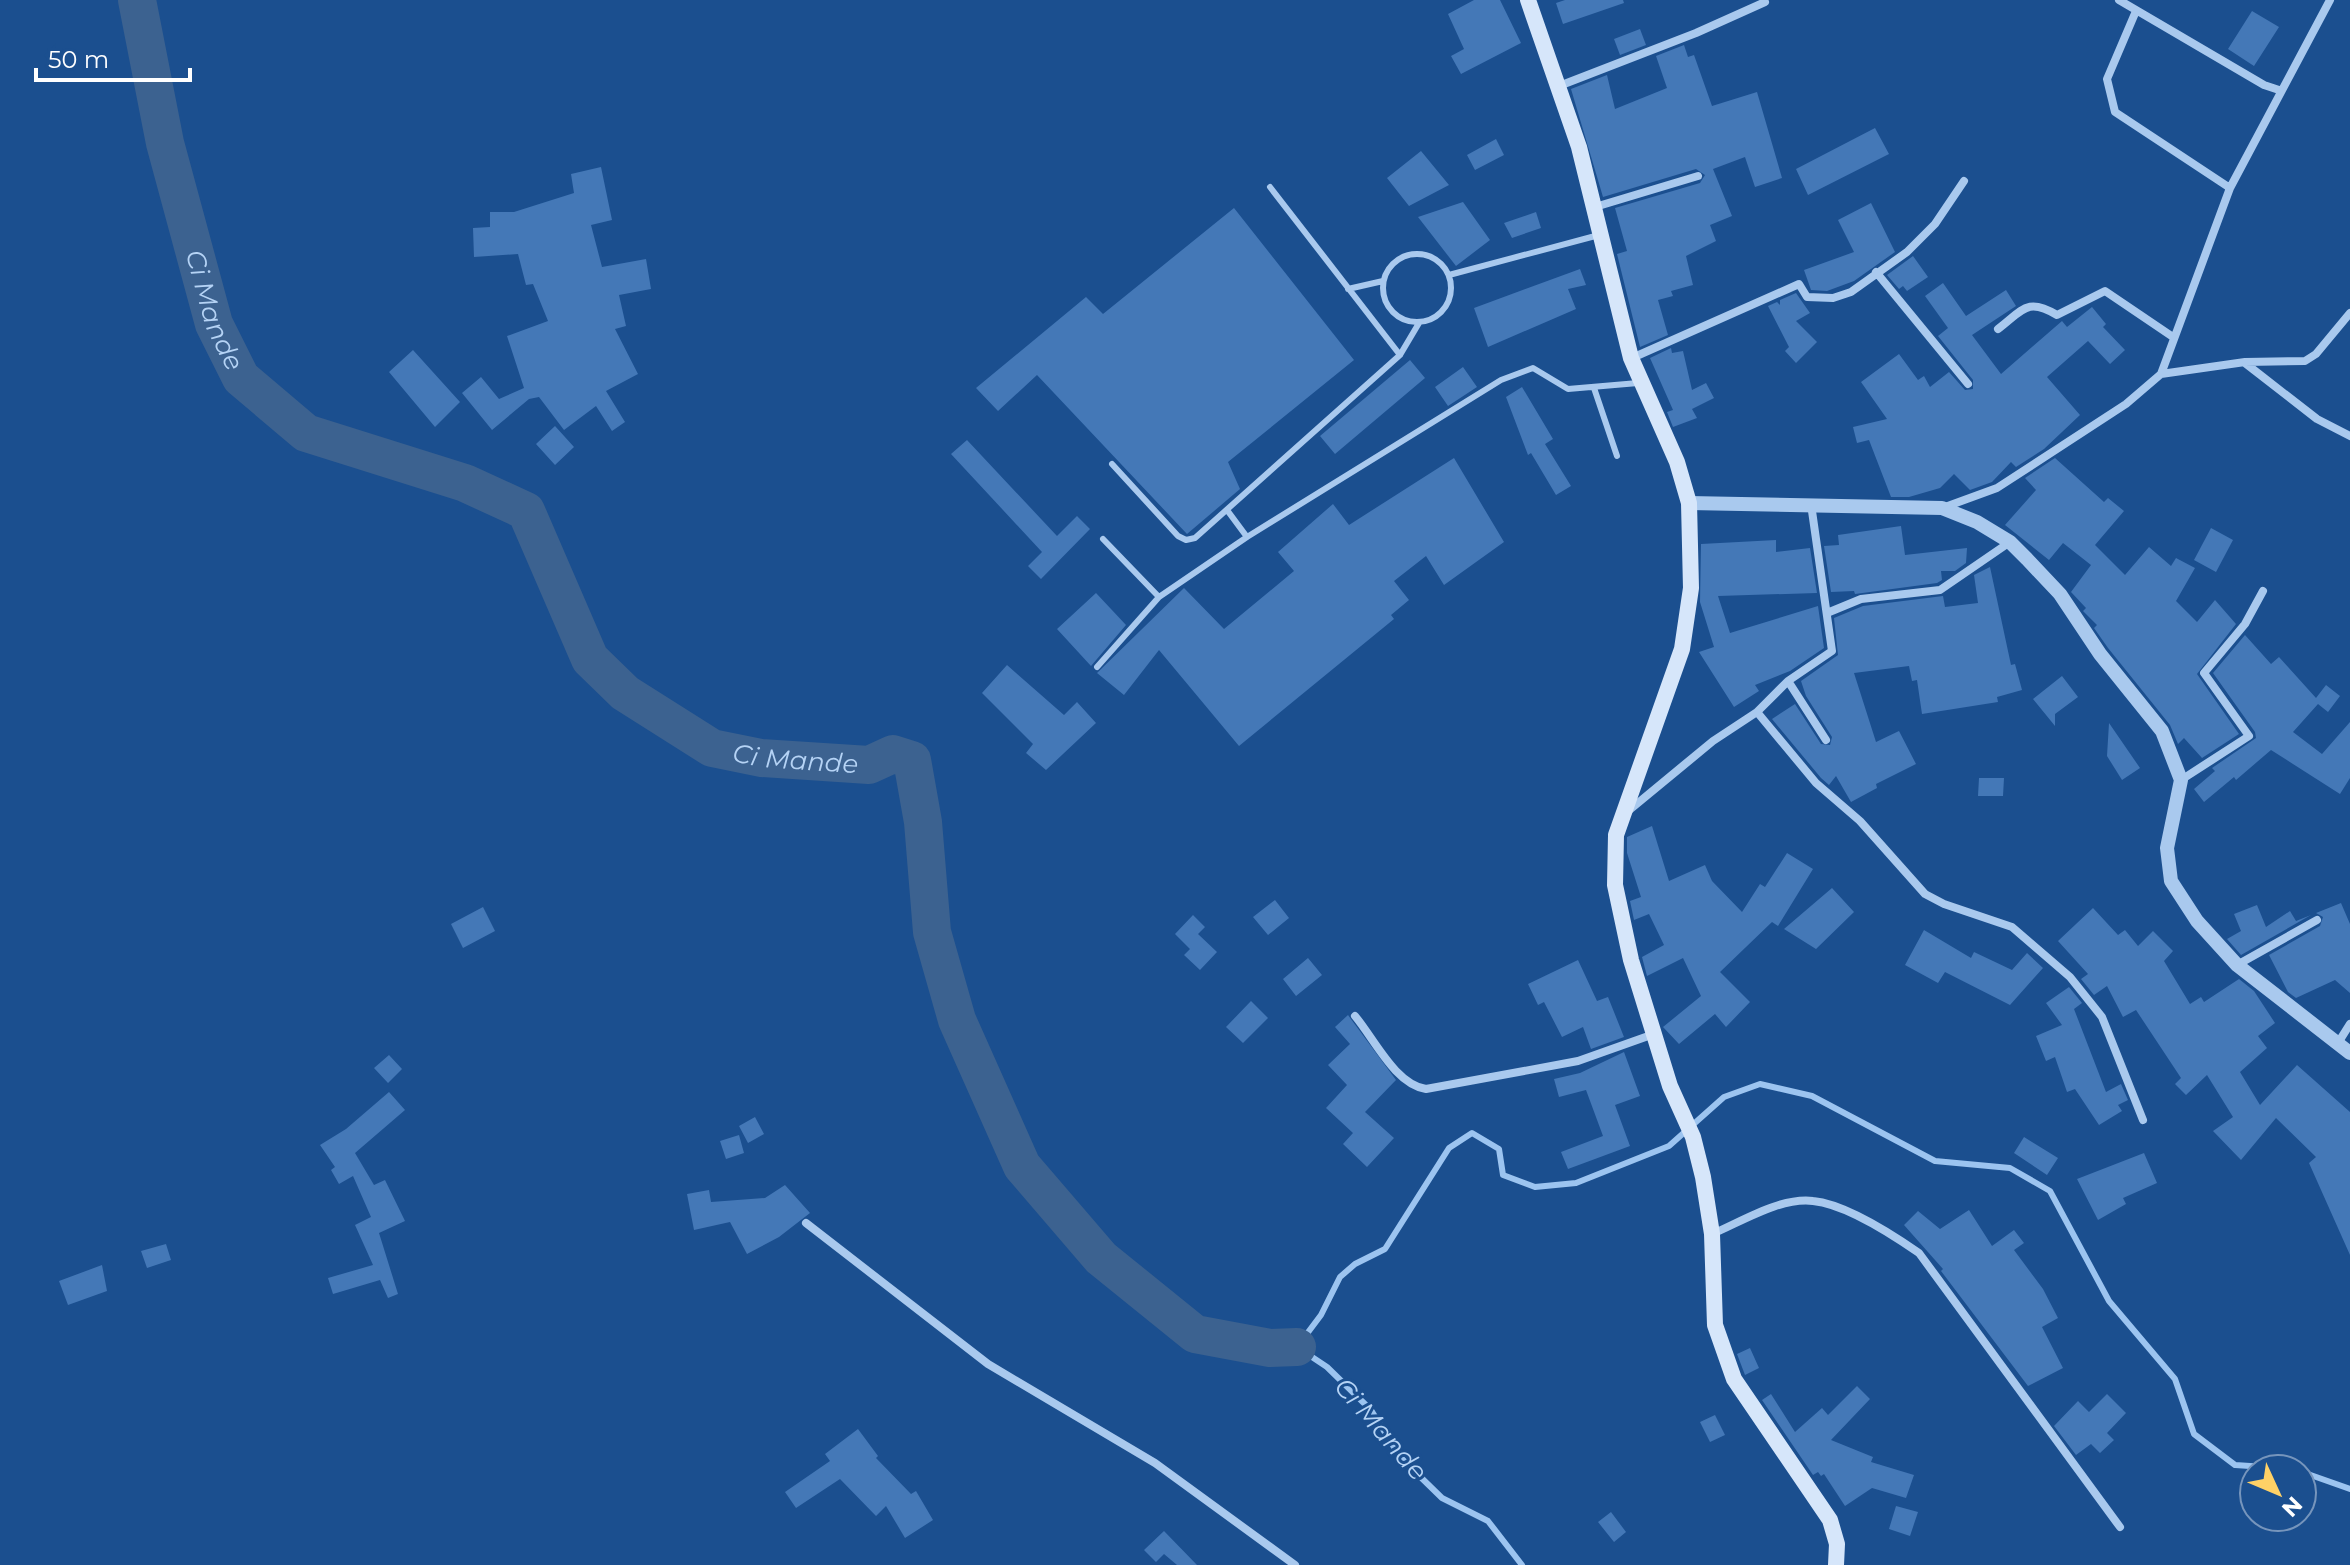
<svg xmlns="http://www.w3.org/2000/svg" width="2350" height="1565" font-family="Montserrat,sans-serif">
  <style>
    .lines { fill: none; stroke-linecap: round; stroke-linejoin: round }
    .stream { stroke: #9cc4f0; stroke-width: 6 }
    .river { stroke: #3c6290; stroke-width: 38 }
    .building { fill: #4478b7 }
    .service { stroke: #a9c9ee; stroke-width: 6 }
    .minor { stroke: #a9c9ee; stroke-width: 8 }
    .tertiary { stroke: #a9c9ee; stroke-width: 14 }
    .secondary { stroke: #d6e6fa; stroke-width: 16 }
    .labels { text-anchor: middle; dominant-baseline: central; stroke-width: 6; stroke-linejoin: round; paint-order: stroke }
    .water-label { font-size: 26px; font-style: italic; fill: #b5d3f5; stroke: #1b4f8f }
  </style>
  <rect width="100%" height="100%" fill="#1b4f8f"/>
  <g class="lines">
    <path class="stream" d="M2302 1472 2350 1489
      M1522 1565 1488 1521 1442 1498 1400 1457 1371 1410 1327 1367 1297 1347 1321 1315 1340 1277 1355 1264 1385 1249 1449 1148 1472 1133 1499 1149 1503 1175 1535 1187 1576 1183 1669 1146 1724 1097 1760 1084 1812 1096 1935 1161 2010 1168 2050 1191 2109 1301 2175 1379 2194 1434 2235 1465 2294 1469"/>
    <path class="river" id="s1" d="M137 0 165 143 214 324 241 378 306 433 465 483 526 511 590 659 625 693 712 748 761 758 869 765 893 754 912 760 923 822 932 932 957 1020 1022 1166 1101 1258 1195 1334 1270 1348 1297 1347"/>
  </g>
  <path class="building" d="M1474 0H1500L1521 43 1461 74 1451 56 1464 49 1448 14Z
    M1565 0H1623L1624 3 1563 24 1556 3Z
    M2252 11 2279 27 2254 66 2228 49Z
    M1640 29 1646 45 1620 55 1614 39Z
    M1684 45 1688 57 1694 55 1712 106 1757 92 1782 178 1755 187 1745 157 1713 169 1732 216 1710 225 1716 241 1686 256 1693 285 1671 291 1673 296 1658 300 1668 335 1640 347 1617 254 1627 251 1615 208 1700 183 1705 175 1696 169 1603 197 1571 89 1607 75 1615 109 1667 88 1656 56Z
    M1875 128 1889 154 1808 195 1796 169Z
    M1496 139 1504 155 1475 170 1467 155Z
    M1421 151 1449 185 1409 206 1387 178Z
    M601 167 612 220 591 225 602 267 646 259 651 289 619 295 626 326 615 329 638 374 606 391 625 422 612 431 596 406 564 430 539 397 529 399 492 430 462 393 481 377 499 399 524 388 507 336 548 321 533 284 526 285 518 254 474 257 473 228 490 227V212H514L574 193 571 174Z
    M1463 202 1490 240 1456 266 1418 217Z
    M1871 203 1895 252 1854 281 1827 291 1811 290 1804 270 1854 252 1838 220Z
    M1234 208 1354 360 1228 462 1240 489 1187 534 1037 375 998 411 976 388 1086 297 1103 314Z
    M1536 212 1541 228 1512 238 1504 223Z
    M1913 256 1928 277 1907 291 1903 286 1899 289 1887 275Z
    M1580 269 1586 285 1568 289 1576 309 1488 347 1474 308Z
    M1943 283 1966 316 2006 290 2016 306 1972 335 2001 374 2062 321 2067 327 2092 307 2106 324 2103 327 2125 350 2110 364 2088 341 2047 377 2080 415 2044 449 2016 467 2011 462 1992 482 1970 490 1954 474 1940 488 1909 497H1891L1869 440 1857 443 1853 427 1887 419 1861 382 1899 354 1918 380 1924 376 1930 387 1949 372 1965 390 1973 389V380L1938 336 1948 328 1925 296Z
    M1796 293 1810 313 1796 321 1817 342 1796 363 1785 351 1789 347 1768 306 1777 302 1780 305V300Z
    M1671 348 1672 353 1683 351 1692 390 1706 383 1714 398 1692 409 1697 418 1673 427 1667 412 1673 410 1650 358Z
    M413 350 460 402 435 427 389 372Z
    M1410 360 1425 378 1335 454 1320 436Z
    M1463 367 1477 387 1448 406 1435 387Z
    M1522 387 1553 439 1545 444 1571 486 1556 495 1531 453 1528 455 1506 397Z
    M555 426 574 447 555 465 536 444Z
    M967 440 1057 536 1077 516 1090 529 1041 579 1028 566 1042 552 951 454Z
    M1454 458 1504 542 1444 585 1426 556 1394 581 1409 600 1391 615 1394 619 1239 746 1159 650 1124 695 1097 673 1184 588 1224 629 1294 571 1278 552 1333 504 1349 525Z
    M2055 458 2104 502 2108 498 2124 511 2095 545 2125 575 2149 547 2171 566 2176 558 2195 568 2176 601 2197 622 2215 600 2236 624 2197 674 2239 734 2202 758 2184 738 2178 744 2170 725 2108 648 2094 628 2097 625 2083 611 2086 608 2071 592 2091 565 2063 543 2049 560 2005 525 2036 490 2025 478Z
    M1901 526 1905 555 1967 548 1966 563 1955 571H1941L1942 580 1937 583 1855 594 1854 591 1831 592 1824 546 1839 545 1838 535Z
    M2211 528 2233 540 2216 572 2194 560Z
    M1776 540V552L1810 548 1817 593 1718 596 1730 633 1818 606 1824 648 1790 671 1755 685 1759 691 1734 707 1699 652 1714 647 1700 602 1701 544Z
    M1990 567 2011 665 2015 664 2022 690 1997 697 1998 702 1922 714 1917 680 1912 681 1909 666 1854 673 1876 742 1899 731 1916 764 1876 784 1877 788 1851 802 1836 776 1829 785 1821 778 1772 719 1795 704 1821 744 1830 745 1832 737 1806 696 1801 681 1838 655 1834 618 1863 606 1943 596 1945 607 1978 603 1974 575Z
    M1096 593 1126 625 1091 666 1057 629Z
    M2245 635 2271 664 2279 657 2316 698 2326 685 2340 696 2328 712 2318 704 2293 732 2322 754 2350 722V778L2340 794 2271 750 2236 780 2234 777 2204 802 2194 789 2215 771 2212 768 2256 738 2255 732 2213 673Z
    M1007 665 1064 715 1077 702 1096 723 1046 770 1026 753 1033 744 982 693Z
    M2062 676 2078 697 2055 714V726L2033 699Z
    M2109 723 2140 768 2122 780 2107 756Z
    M1979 778H2004L2003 796H1978Z
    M1652 826 1669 881 1705 865 1712 881 1742 912 1760 884 1765 887 1787 853 1813 869 1778 926 1772 922 1720 972 1750 1002 1726 1027 1715 1014 1679 1044 1663 1027 1701 996 1683 958 1647 976 1642 957 1664 945 1649 914 1634 920 1630 901 1641 897 1627 853V837Z
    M1832 888 1854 912 1816 949 1784 929Z
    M1275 900 1289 918 1268 935 1253 917Z
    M2341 903 2350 924V993L2335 980 2296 998 2288 992 2269 955 2320 926 2323 917 2316 913Z
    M2257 905 2266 927 2290 911 2296 921 2311 915 2241 955 2227 939 2241 931 2234 914Z
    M483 907 495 931 463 948 451 924Z
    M2093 908 2118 935 2125 930 2138 946 2153 931 2173 951 2164 961 2190 1004 2201 997 2204 1002 2239 979 2254 991 2275 1023 2258 1036 2267 1048 2240 1072 2260 1105 2297 1065 2350 1112V1255L2309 1163 2316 1157 2276 1118 2241 1160 2213 1131 2233 1117 2207 1075 2186 1095 2175 1084 2181 1078 2136 1010 2123 1017 2107 986 2094 995 2081 979 2088 974 2058 941Z
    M1193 915 1205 927 1198 934 1217 952 1200 970 1184 955 1190 949 1175 934Z
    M1924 930 1971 958 1974 952 2012 970 2027 953 2043 968 2010 1005 1945 972 1938 983 1905 965Z
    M1308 958 1322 975 1296 996 1283 979Z
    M1578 960 1597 1001 1608 997 1624 1037 1591 1049 1583 1027 1562 1037 1544 1002 1538 1005 1528 984Z
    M2069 987 2082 1003 2074 1009 2106 1092 2121 1084 2128 1100 2118 1105 2122 1111 2099 1125 2075 1089 2067 1092 2055 1057 2046 1061 2036 1036 2062 1025 2046 1003Z
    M1251 1001 1268 1018 1243 1043 1226 1027Z
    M1348 1015 1396 1080 1365 1112 1394 1138 1367 1167 1343 1144 1353 1133 1326 1108 1347 1085 1328 1065 1350 1044 1335 1027Z
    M1624 1052 1640 1096 1615 1105 1630 1146 1568 1169 1561 1152 1603 1136 1586 1090 1559 1097 1554 1079 1580 1073Z
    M389 1055 402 1069 388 1083 374 1068Z
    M389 1092 405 1110 355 1153 374 1185 385 1180 405 1221 379 1233 398 1294 388 1298 380 1280 333 1294 328 1278 373 1265 355 1225 371 1217 353 1176 339 1184 331 1170 335 1167 320 1145 346 1129Z
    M755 1117 764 1134 748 1143 739 1126Z
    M739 1135 744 1153 726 1159 720 1141Z
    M2024 1137 2058 1158 2047 1175 2014 1153Z
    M2144 1153 2157 1183 2123 1198 2126 1204 2098 1220 2077 1179Z
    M785 1185 810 1213 779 1237 747 1254 730 1222 694 1230 687 1194 709 1190 711 1202 765 1198Z
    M1969 1210 1992 1246 2014 1230 2024 1243 2014 1250 2043 1289 2058 1318 2042 1327 2063 1368 2028 1386 1941 1271 1943 1269 1904 1225 1918 1211 1940 1229Z
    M166 1244 171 1260 147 1268 141 1251Z
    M102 1265 107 1291 68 1305 59 1281Z
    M1750 1348 1759 1368 1745 1375 1737 1354Z
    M1857 1386 1870 1399 1831 1440 1873 1457 1871 1462 1914 1475 1906 1498 1872 1488 1845 1506 1824 1474 1821 1476 1818 1472 1813 1475 1762 1400 1771 1394 1795 1432 1822 1408 1828 1415Z
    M2107 1394 2126 1413 2107 1433 2114 1440 2100 1453 2091 1444 2076 1455 2054 1426 2078 1401 2089 1412Z
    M1715 1415 1725 1435 1710 1442 1700 1422Z
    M858 1429 878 1456 876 1458 911 1494 916 1491 933 1520 905 1538 886 1506 876 1516 840 1479 796 1508 785 1492 830 1461 825 1454Z
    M1896 1506 1918 1512 1910 1536 1889 1529Z
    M1611 1512 1626 1532 1614 1542 1598 1522Z
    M1164 1531 1197 1565H1177L1164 1554 1156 1562 1144 1550Z"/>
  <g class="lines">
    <path class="service" d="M1270 187 1400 355
      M1383 288a34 34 0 1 1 68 0a34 34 0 1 1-68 0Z
      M1449 275 1599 235
      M1348 289 1383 281
      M1594 388 1617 456
      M1112 464 1178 536 1186 540 1195 538 1400 355 1419 323
      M1227 510 1247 537
      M1103 539 1159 597
      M1097 667 1159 597 1247 537 1501 380 1533 368 1568 389 1638 383"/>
    <path class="minor" d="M2119 0 2264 85 2279 90
      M2136 11 2107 79 2115 112 2230 188
      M1559 86 1696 33 1765 2
      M1595 207 1698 176
      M1876 272 1968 384
      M1998 329C2023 310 2027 297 2057 315L2105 291 2173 337
      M1632 358 1799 284 1807 297 1833 298 1851 292 1907 252 1935 224 1964 181
      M2245 363 2317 419 2350 436
      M2161 374 2230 188 2330 0
      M1945 507 1997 488 2126 404 2161 374 2245 362 2305 361 2316 354 2350 313
      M1827 613 1861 599 1940 590 2010 542
      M1788 681 1826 740
      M1757 712 1788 681 1832 651 1811 504
      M2181 780 2249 736 2204 673 2245 624 2263 591
      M1627 812 1713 741 1757 712 1816 783 1860 821 1925 894 1944 904 2012 927 2070 977 2102 1017 2143 1120
      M2237 965 2317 920
      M1355 1016C1375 1040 1395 1084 1426 1089L1578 1061 1654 1034
      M2338 1043 2350 1024
      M806 1223 988 1364 1155 1463 1295 1565
      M1712 1234C1741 1222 1780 1197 1813 1201 1845 1204 1893 1235 1919 1253L2120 1527"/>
    <path class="tertiary" d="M1689 503 1942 508 1977 522 2010 542 2027 559 2060 594 2100 654 2162 731 2181 780 2167 848 2171 881 2197 921 2237 965 2350 1053"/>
    <path class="secondary" d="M1528 0 1579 147 1631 358 1677 462 1689 503 1691 588 1682 649 1616 835 1615 885 1631 960 1670 1086 1693 1137 1703 1177 1712 1234 1715 1325 1734 1379 1830 1520 1837 1544 1836 1565"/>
  </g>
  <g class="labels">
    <g class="water-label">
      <text stroke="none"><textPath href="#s1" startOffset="320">Ci Mande</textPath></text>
      <text stroke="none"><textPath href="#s1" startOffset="1110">Ci Mande</textPath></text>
      <text transform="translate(1381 1429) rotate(49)">Ci Mande</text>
    </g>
  </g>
  <g transform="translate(2278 1493) rotate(134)"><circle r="38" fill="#1b4f8f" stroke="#7695bc" stroke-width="2"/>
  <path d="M0-6L14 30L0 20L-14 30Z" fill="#ffd166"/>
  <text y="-12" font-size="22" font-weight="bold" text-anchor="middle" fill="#ffffff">N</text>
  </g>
  <path d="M36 68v12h154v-12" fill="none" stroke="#ffffff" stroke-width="4"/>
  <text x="48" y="68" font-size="24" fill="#ffffff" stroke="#1b4f8f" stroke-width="6" paint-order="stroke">50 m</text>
</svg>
